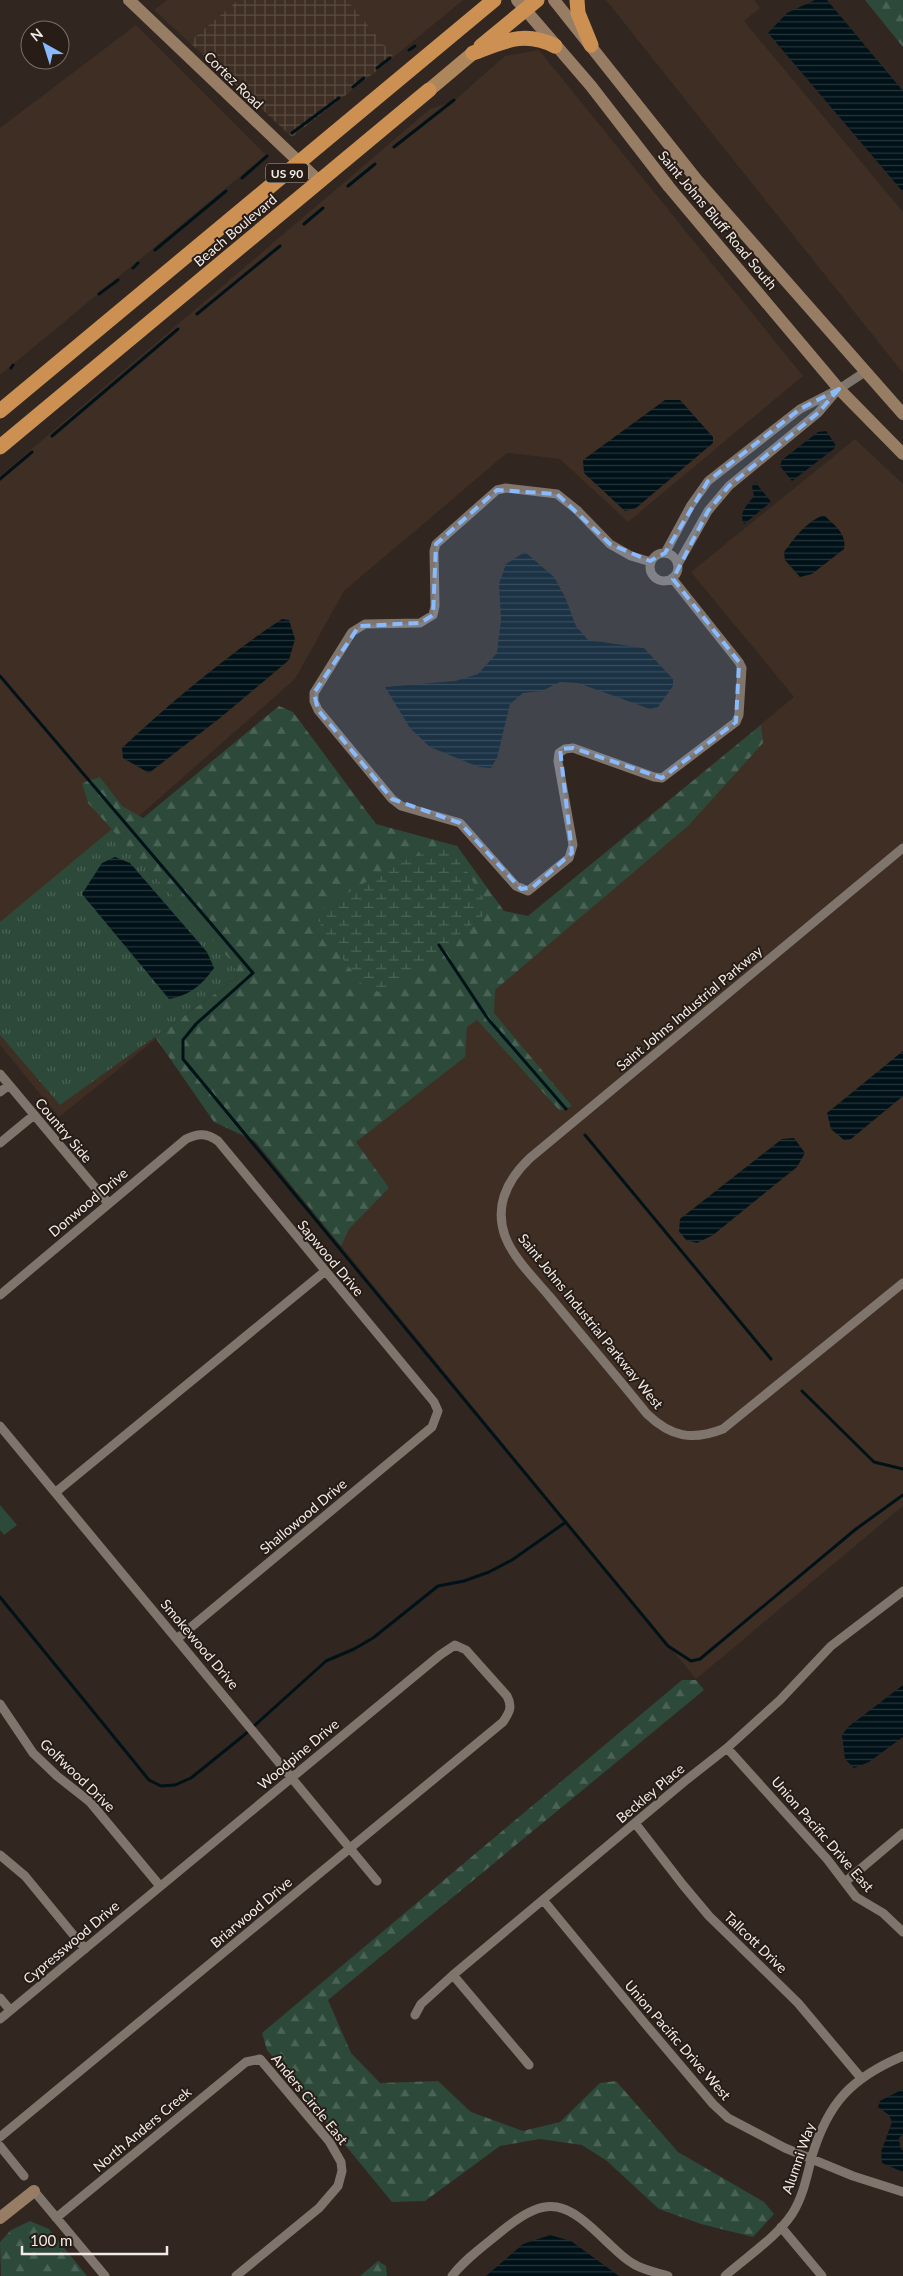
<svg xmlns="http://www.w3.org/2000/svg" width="903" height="2276" font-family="Lato,sans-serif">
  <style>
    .built { fill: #3e2e23 }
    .industrial { fill: url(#industrial-grid) }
    .grass { fill: url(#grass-tufts) }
    .forest { fill: url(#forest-firs) }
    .wetland { fill: url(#wetland-marsh) }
    .pitch { fill: #2c493a }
    .water { fill: url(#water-rules) }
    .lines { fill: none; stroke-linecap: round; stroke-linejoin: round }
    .stream { stroke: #001218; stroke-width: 3 }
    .street { stroke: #80756c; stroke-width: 9 }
    .secondary { stroke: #977d64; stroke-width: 12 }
    .primary { stroke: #ae865c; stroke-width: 14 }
    .highway { stroke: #cc9152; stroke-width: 15 }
    .marked { fill: #89bafc; fill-opacity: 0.2; stroke: #89bafc; stroke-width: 4; stroke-dasharray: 10 6; stroke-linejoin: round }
    .labels { text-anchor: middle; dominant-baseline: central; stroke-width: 4; stroke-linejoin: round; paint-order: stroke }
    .shield { fill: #271d16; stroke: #b4aca8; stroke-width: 1 }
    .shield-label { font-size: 12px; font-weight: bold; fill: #f1eae6 }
    .street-label { font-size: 14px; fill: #f1eae6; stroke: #271d16 }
  </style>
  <defs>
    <pattern id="industrial-grid" width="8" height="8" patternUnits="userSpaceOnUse" patternTransform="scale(1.25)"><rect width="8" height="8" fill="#3e2e23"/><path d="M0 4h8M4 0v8" fill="none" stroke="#5a4c43"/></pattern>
    <pattern id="grass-tufts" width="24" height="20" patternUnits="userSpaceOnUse" patternTransform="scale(1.25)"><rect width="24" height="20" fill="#2c493a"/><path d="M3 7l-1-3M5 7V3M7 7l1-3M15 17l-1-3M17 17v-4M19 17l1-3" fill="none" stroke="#4b6356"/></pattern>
    <pattern id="forest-firs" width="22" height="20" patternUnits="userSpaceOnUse" patternTransform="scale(1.25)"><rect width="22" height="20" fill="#2c493a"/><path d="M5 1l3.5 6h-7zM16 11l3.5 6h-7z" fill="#4b6356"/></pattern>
    <pattern id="wetland-marsh" width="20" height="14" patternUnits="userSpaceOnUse" patternTransform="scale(1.25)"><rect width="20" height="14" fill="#2c493a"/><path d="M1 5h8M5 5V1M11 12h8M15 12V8" fill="none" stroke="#4b6356"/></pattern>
    <pattern id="water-rules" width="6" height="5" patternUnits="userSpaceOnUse" patternTransform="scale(1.25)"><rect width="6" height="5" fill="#001218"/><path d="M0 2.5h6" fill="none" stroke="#26353a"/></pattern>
  </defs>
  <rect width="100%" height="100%" fill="#312720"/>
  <path class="built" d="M167 0H238L189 42 154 10Z
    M347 0H463L394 57Z
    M606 0H754L760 8 744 21 903 212V373Z
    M136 25 266 155 0 375V128Z
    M539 50 803 376 628 522 560 459 507 453 344 591 295 679 131 823 249 964 59 1117 0 1045V476L430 109 454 101 505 56Z
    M855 439 903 484V1506L696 1679 255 1141 794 697 691 572Z"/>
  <path class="industrial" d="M238 0H347L394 57 292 137 189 42Z"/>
  <path class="grass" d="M112 829 234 964 237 978 60 1105 0 1035V922Z"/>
  <path class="forest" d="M865 0H903V47Z
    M279 706 293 712 376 824 457 846 504 911 528 916 761 725 763 743 688 826 495 990 494 1013 572 1106 560 1111 477 1020 467 1027 465 1057 356 1142 389 1188 349 1229 341 1246 255 1141 214 1122 155 1037 237 978 234 964 88 803 82 783 100 777 122 806 143 818Z
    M682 1680H696L704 1690 328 2000 351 2053 380 2083 438 2081 471 2112 523 2131 560 2122 600 2083 616 2081 678 2152 764 2202 774 2214 753 2237 701 2224 659 2209 607 2161 582 2145 540 2139 500 2146 425 2201 392 2202 267 2050 262 2033Z
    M30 2221 49 2229 87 2276H1L0 2242 11 2230Z
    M378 2261 386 2266 387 2276H360Z"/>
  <path class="wetland" d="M447 847 468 873 490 910 384 994 363 986 321 929 319 910 401 861Z"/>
  <path class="pitch" d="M0 1505 17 1525 4 1535 0 1530Z"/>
  <path class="water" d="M815 0H827L903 91V192L768 33 787 13Z
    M665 400H680L713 437V443L636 508 625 511 584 473 583 460Z
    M826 431 835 444V448L792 481 780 466 782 460 818 432Z
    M756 483 771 502 744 524C738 513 747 505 754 496L752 486Z
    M824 515C834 525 847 533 844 549L812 574 800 577 785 560 784 552C794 538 807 521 824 515Z
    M525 552 554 577 565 597 576 626 588 640 644 648 673 679V686L658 707 650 709 578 683 560 682 542 691 523 693 510 704 497 758 491 768 479 767 430 747 410 728 385 687 455 681 478 674 497 653 501 619 499 584 506 564Z
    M282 619 289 620 295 639 289 660 220 718 149 773 123 758 122 748C172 701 225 657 282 619Z
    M115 857 130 863 207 952 214 968C201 986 190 995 169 999L82 894 102 863Z
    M903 1051V1096L851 1139 844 1140 831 1129 827 1113Z
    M794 1138 805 1153 797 1167 713 1235 697 1243 686 1240 679 1231 680 1219 782 1139Z
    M903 1685V1737L869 1762 854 1768 845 1759 842 1735 848 1727Z
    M903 2089V2134L899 2138 900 2147 903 2151V2172L882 2163 881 2152 892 2122 889 2115 878 2107 880 2101Z
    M550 2235 571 2241 619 2276H486L523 2244Z"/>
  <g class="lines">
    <path class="stream" d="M409 50 415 46
      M377 68 390 58
      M353 87 364 78
      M292 133 339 98
      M394 147 454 100
      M242 178 267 156
      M348 186 375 164
      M304 224 323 208
      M155 250 226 191
      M133 268 138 263
      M99 294 118 280
      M197 314 280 246
      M11 368 13 365
      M52 436 178 329
      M0 479 32 452
      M0 676 253 973 196 1024 183 1040V1059L668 1646 691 1661 700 1659 856 1529 903 1495
      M439 945 488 1019 566 1109
      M585 1135 771 1359
      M802 1391 874 1462 903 1469
      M0 1597 149 1780 161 1786 175 1785 191 1778 243 1736 326 1661 354 1649 373 1638 438 1586 464 1581 489 1572 512 1560 566 1522"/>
    <path class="street" d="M665 553 691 505 708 481 800 409 839 389 865 372
      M650 567a14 14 0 1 1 28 0a14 14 0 1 1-28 0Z
      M651 562 631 556 610 544 577 510 557 494 506 488 497 490 436 544 434 551 435 606 433 615 420 623 365 624 352 632 314 693V701L318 710 392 799 401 806 460 823 516 886 528 891 569 858 573 845 558 761 559 753 565 749 573 748 654 777 662 778 736 722 739 715 742 668 739 662 672 578
      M678 564 708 511 729 486 818 413 835 393
      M903 848 530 1158C508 1179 494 1205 505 1236 513 1258 535 1279 550 1297 582 1336 615 1374 647 1414 671 1437 692 1441 723 1429L903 1283
      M0 1074 108 1203
      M0 1092 9 1085
      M0 1143 34 1115
      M0 1295 186 1139C198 1133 207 1133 218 1141L434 1402 438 1411 432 1427 178 1638
      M0 1426 377 1881
      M56 1492 324 1272
      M0 1704 33 1753 57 1776 90 1802 160 1886
      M727 1748 827 1859 856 1897 883 1913 903 1932
      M635 1823 683 1885 709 1916 798 2003 861 2078
      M0 1855 25 1876 85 1949
      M845 1882 903 1833
      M544 1901 642 2020 713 2104 728 2118 785 2148 853 2176 903 2192
      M453 1975 529 2065
      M0 1998 10 2010
      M415 2015 421 2004 453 1975 685 1781 727 1748 780 1700 831 1646 903 1591
      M0 2019 440 1655 455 1645 466 1650 507 1696C513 1707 509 1713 503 1722L0 2137
      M0 2146 24 2176
      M34 2191 105 2276
      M56 2218 246 2062 260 2059 329 2141 341 2162 342 2171 338 2186 319 2208 236 2276
      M781 2227 822 2276
      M452 2276C466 2258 485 2245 503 2230 549 2193 566 2202 606 2241 614 2248 622 2257 632 2263 642 2270 656 2272 668 2276
      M725 2276C745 2258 777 2237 792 2214 803 2197 807 2176 812 2156 828 2103 851 2078 903 2056"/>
    <path class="secondary" d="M129 0 319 181
      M517 0 591 86 669 187 839 389 903 454
      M554 0 697 180 903 414
      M0 2218 34 2191"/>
    <path class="primary" d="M429 90 473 53"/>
    <path class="highway" d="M577 0 578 13 591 45
      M481 46 537 0
      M473 53C503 42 524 30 555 46
      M0 411 494 0
      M0 447 429 90"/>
  </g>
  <path class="marked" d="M839 389 818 413 729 486 708 511 673 579 739 662 736 722 662 778 573 748 560 749 572 853 533 887 521 889 460 823 392 799 318 710 314 693 359 626 420 623 433 615 436 544 497 490 557 494 610 544 650 561 665 553 708 481 800 409Z"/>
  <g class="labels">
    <rect class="shield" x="266" y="163.5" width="42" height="19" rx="4"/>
    <g class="shield-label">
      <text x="287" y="173">US 90</text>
    </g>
    <g class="street-label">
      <text transform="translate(234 80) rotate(44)">Cortez Road</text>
      <text transform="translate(718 220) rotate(50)">Saint Johns Bluff Road South</text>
      <text transform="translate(235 230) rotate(-40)">Beach Boulevard</text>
      <text transform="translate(689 1008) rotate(-40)">Saint Johns Industrial Parkway</text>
      <text transform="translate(64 1130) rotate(50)">Country Side</text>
      <text transform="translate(88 1202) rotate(-40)">Donwood Drive</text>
      <text transform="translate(331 1258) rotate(50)">Sapwood Drive</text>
      <text transform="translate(591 1321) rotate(51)">Saint Johns Industrial Parkway West</text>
      <text transform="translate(303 1516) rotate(-40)">Shallowood Drive</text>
      <text transform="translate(200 1644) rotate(50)">Smokewood Drive</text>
      <text transform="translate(298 1754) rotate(-40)">Woodpine Drive</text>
      <text transform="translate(78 1775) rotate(44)">Golfwood Drive</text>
      <text transform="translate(650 1793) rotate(-40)">Beckley Place</text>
      <text transform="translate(823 1834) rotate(49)">Union Pacific Drive East</text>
      <text transform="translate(251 1912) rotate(-40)">Briarwood Drive</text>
      <text transform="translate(71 1942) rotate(-40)">Cypresswood Drive</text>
      <text transform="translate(756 1942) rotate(44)">Tallcott Drive</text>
      <text transform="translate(678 2040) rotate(49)">Union Pacific Drive West</text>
      <text transform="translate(310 2099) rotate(51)">Anders Circle East</text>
      <text transform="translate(142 2129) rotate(-40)">North Anders Creek</text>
      <text transform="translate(798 2158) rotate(-71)">Alumni Way</text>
    </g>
  </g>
  <g transform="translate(45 45) rotate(321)"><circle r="24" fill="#271d16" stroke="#786f69"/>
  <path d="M0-4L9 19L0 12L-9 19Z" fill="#89bafc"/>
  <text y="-8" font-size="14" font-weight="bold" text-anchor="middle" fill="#f1eae6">N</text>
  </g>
  <path d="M22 2246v8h145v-8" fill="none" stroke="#f1eae6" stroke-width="2.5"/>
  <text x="30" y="2246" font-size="15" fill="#f1eae6" stroke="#271d16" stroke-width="4" paint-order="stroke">100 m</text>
</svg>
